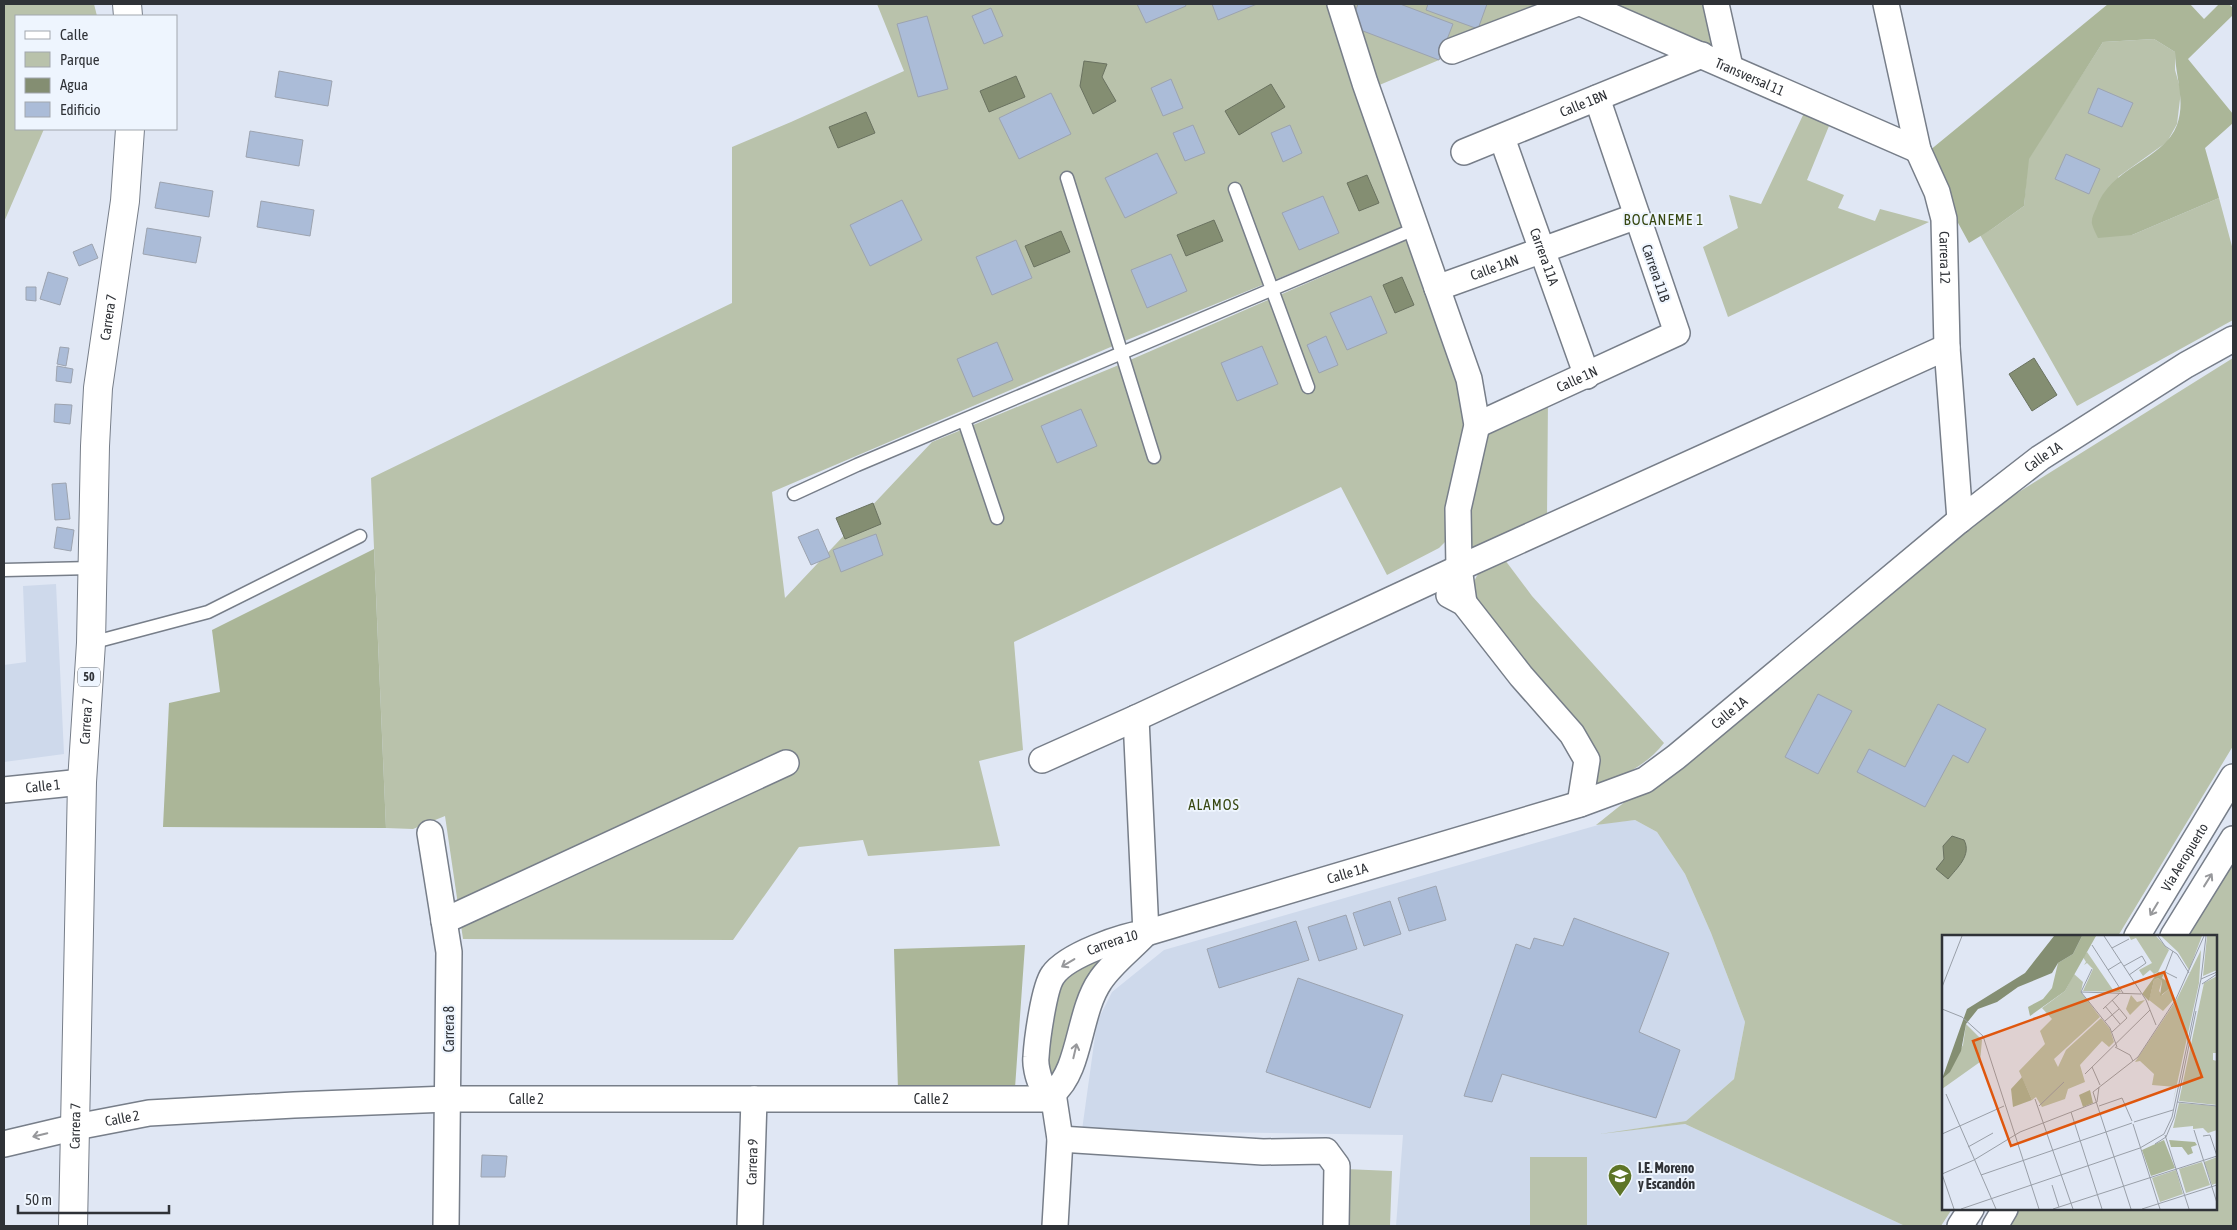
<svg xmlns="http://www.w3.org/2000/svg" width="2237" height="1230" font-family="'Asap Condensed',sans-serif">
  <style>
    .built { fill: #ced9eb }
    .green { fill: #b9c2ab }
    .forest { fill: #abb698 }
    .water { fill: #848e72; stroke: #6a7260 }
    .building { fill: #abbcd8; stroke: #9ca3af }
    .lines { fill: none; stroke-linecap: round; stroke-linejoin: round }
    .lane-casing { stroke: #777e89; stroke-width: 15 }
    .street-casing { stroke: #777e89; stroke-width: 28 }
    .highway-casing { stroke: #777e89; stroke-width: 30 }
    .lane { stroke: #fff; stroke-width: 12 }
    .street { stroke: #fff; stroke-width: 25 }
    .highway { stroke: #fff; stroke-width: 28 }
    .oneway { stroke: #97989b }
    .labels { text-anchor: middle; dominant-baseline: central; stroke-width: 4; stroke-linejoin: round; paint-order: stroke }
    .shield { fill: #eef5fe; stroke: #686c73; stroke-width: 1 }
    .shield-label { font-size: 12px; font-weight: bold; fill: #2f3237 }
    .street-label { font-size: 14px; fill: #2f3237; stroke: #eef5fe }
    .poi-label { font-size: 14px; font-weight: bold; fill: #2f3237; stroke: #eef5fe; text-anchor: start }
    .neighbourhood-label { font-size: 15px; letter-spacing: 1px; fill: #384812; stroke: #eef5fe }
    .inset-road { fill: none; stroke: #999fa8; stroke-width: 1 }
    .view { fill: #df570e; fill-opacity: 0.15; stroke: #df570e; stroke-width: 2.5 }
    .inset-edge { fill: none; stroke: #2f3237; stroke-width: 2.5 }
  </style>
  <rect width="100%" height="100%" fill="#e0e7f4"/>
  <path class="built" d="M56 584 64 754 4 762V665L26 662 23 586Z
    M1635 820 1657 832 1685 874 1711 933 1745 1022 1734 1079 1686 1121 1622 1131 1685 1124 1905 1226H1396L1403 1135 1082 1130 1097 1022 1112 992 1164 950 1605 823Z"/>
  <path class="green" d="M4 4H94L97 16H16V129H44L4 222Z
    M877 4H1331L1405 227 1127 340 772 492 785 598 932 442 1114 367 1413 237 1464 394 1467 428 1453 534 1439 548 1387 575 1341 487 1014 642 1023 750 979 761 1000 846 868 856 863 840 799 847 733 940 463 939 445 816 413 829 386 828 371 478 732 303V147L791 122 904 71Z
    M1347 4H1552L1445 45 1439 60 1377 86Z
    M1604 4H1707L1716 52Z
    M2154 39 2175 52V70L2181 91 2177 124 2167 142 2118 177 2132 235 2219 198 2233 250V320L2077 406 1980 235 1992 229 2024 206 2028 159 2103 42Z
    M1804 113 1829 126 1807 180 1844 195 1838 208 1875 221 1880 209 1929 222 1728 317 1703 247 1738 228 1729 195 1761 204Z
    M2233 358V746L2118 936H1943V1209H1952L1941 1226H1905L1685 1124 1600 1134 1686 1121 1734 1079 1745 1022 1711 933 1685 874 1657 832 1635 820 1596 825 1987 512Z
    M1548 398 1547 519 1465 558 1467 507 1480 431Z
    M1505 560 1532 596 1664 743C1645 768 1616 778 1589 792L1552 697 1471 594C1476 568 1483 569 1505 560Z
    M2233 862V1226H2008L2018 1209H2216V936H2187Z
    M1128 944 1060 1083 1044 1082 1056 1002 1061 981 1096 953Z
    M1530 1157H1587V1226H1530Z
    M1345 1169 1392 1171 1390 1226H1344Z"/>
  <path class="forest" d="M2108 4H2190L2204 19 2219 4H2229L2233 8V15L2188 59 2233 114V123L2205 148 2219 198 2132 235 2098 238C2096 234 2093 228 2092 224 2091 219 2094 213 2096 209 2109 167 2164 160 2177 125 2186 100 2175 76 2175 52L2154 39 2103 42 2029 159 2024 206 1992 229 1969 243 1957 221 1950 192 1929 151Z
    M374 549 386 828 163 827 169 703 220 692 212 630Z
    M1025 945 1015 1088 898 1090 894 949Z"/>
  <path class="water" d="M1084 61 1107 64 1102 77 1116 101 1093 114 1080 86Z
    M1016 76 1025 97 989 112 980 91Z
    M1271 84 1285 107 1239 135 1225 111Z
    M866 112 875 133 838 148 829 127Z
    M1367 175 1379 203 1359 211 1347 183Z
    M1214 220 1223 241 1186 256 1177 235Z
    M1061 231 1070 252 1034 267 1025 246Z
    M1402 277 1414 305 1395 313 1383 285Z
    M2034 358 2057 395 2032 411 2009 374Z
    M873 503 881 524 845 539 836 518Z
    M1952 836 1964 840C1972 855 1957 868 1948 879L1936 869 1944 859 1943 846Z"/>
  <path class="building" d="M1137 4H1185L1186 6 1146 23Z
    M1212 4H1257L1218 20Z
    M1358 4H1400L1453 24 1439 60 1350 26Z
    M1428 4H1487L1478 29 1426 10Z
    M991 8 1003 36 984 44 972 16Z
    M927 16 948 89 918 97 897 24Z
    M279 71 332 81 328 106 275 97Z
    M1171 79 1183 108 1163 116 1151 88Z
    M2098 88 2133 103 2122 127 2088 113Z
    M1051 93 1071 134 1019 159 999 118Z
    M1193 125 1205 153 1185 161 1173 133Z
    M1290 125 1302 153 1283 162 1271 133Z
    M250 131 303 140 299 166 246 157Z
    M1157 153 1177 193 1125 218 1105 178Z
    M2066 154 2100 169 2089 194 2055 179Z
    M160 182 213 191 209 217 155 208Z
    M1323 196 1339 233 1299 250 1282 213Z
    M902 200 922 240 870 266 850 225Z
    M261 201 314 210 310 236 257 227Z
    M147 228 201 237 196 263 143 254Z
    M1016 240 1032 278 992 295 976 257Z
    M92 244 98 258 79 266 73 252Z
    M1171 254 1187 291 1147 308 1131 270Z
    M48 272 68 278 60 305 40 299Z
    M26 287H36V301L26 300Z
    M1371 296 1387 333 1347 350 1330 313Z
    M1326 336 1338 365 1319 373 1307 345Z
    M997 342 1013 380 973 397 957 359Z
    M1262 346 1278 384 1237 401 1221 363Z
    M60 347 69 348 66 366 57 364Z
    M57 366 73 369 71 383 56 381Z
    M55 404 72 405 70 424 54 422Z
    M1081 409 1097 446 1057 463 1041 426Z
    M66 483 70 519 55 520 52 484Z
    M57 527 74 530 71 551 54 548Z
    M818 529 830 557 811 565 798 537Z
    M876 534 883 555 841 572 833 550Z
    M1818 694 1852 711 1818 774 1785 757Z
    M1938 704 1986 729 1968 763 1953 755 1925 807 1857 772 1869 749 1905 767Z
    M1436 886 1446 920 1409 931 1398 898Z
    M1390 901 1401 934 1364 946 1353 913Z
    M1346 915 1357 949 1319 961 1308 927Z
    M1574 918 1669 953 1639 1032 1680 1050 1656 1118 1502 1074 1492 1102 1464 1096 1516 944 1530 949 1534 938 1563 946Z
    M1296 921 1309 960 1219 988 1207 949Z
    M1298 978 1403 1015 1370 1108 1266 1072Z
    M482 1155 507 1156 505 1177H481Z"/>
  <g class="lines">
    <defs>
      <path id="lane" d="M1067 178 1154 457
        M1235 189 1308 387
        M964 420 997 518
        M794 494 857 465 1417 228
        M4 570 92 568
        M91 643 208 612 360 536"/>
      <g id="street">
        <path d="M1340 4 1365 83 1469 379 1477 425 1458 509 1459 568 1464 603"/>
        <path id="s1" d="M1583 4 1918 150"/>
        <path d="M1716 4 1730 67"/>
        <path id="s2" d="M1886 4 1918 150 1937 192 1944 219 1947 347 1960 520"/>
        <path d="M1452 51 1575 4"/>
        <path id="s3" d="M1502 138 1587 376"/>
        <path id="s4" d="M1464 152 1702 55"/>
        <path id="s5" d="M1437 288 1637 216"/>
        <path id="s6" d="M1477 425 1677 333 1597 98"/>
        <path d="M1449 595 1464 603 1521 676 1572 734 1587 760 1580 804"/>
        <path d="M1136 718 1146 933"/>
        <path d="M1042 760 1136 718 1459 568 1947 347"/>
        <path id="s7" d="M4 790 82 782"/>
        <path d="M430 833 449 952 446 1226"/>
        <path d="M444 921 786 763"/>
        <path id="s8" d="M2137 936 2233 777"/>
        <path d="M2173 936 2233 839"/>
        <path d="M1053 1093C1081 1070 1078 1013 1100 981 1111 964 1132 948 1146 933"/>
        <path d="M1060 1139 1263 1152 1326 1151 1337 1166 1336 1226"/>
        <path id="s9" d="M4 1144 76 1127 149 1113 294 1105 448 1099H1053"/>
        <path id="s10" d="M750 1226 754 1099"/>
        <path id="s11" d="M1055 1226 1060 1139 1053 1093C1050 1090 1044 1087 1041 1083 1038 1077 1035 1064 1036 1057 1037 1040 1044 987 1053 975 1067 955 1122 936 1146 933L1580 804 1645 780 1676 757 1960 520 2040 458 2186 365 2233 339"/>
        <path d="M1960 1226 1971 1209"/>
        <path d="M1995 1226 2005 1209"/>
      </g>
      <g id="highway">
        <path d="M127 4 128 16"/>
        <path id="s12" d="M73 1226 82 782 91 643 95 446 98 388 125 201 130 129"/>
      </g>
    </defs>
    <use href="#lane" class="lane-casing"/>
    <use href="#street" class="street-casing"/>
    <use href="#highway" class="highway-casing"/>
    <use href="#lane" class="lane"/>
    <use href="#street" class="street"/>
    <use href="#highway" class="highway"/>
  </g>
  <defs><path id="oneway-shaft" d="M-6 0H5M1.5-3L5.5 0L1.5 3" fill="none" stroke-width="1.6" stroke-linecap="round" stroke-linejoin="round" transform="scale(1.25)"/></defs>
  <g class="oneway">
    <use href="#oneway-shaft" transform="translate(2208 880) rotate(-58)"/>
    <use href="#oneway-shaft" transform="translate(2154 909) rotate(121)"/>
    <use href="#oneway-shaft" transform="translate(1068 963) rotate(149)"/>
    <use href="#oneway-shaft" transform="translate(1075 1051) rotate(-77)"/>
    <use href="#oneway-shaft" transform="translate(40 1135) rotate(167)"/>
  </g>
  <defs>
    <symbol id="school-pin" viewBox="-11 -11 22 30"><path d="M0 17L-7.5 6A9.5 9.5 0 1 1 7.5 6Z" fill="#5e7527" stroke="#eef5fe"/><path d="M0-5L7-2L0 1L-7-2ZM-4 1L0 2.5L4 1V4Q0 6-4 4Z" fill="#fff"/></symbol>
  </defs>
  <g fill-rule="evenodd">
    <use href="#school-pin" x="1606" y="1162" width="28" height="38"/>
  </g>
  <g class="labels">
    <rect class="shield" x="78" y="667.5" width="22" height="19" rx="4"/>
    <g class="shield-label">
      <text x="89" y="677">50</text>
    </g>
    <g class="street-label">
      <text stroke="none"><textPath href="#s1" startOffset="182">Transversal 11</textPath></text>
      <text stroke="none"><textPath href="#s4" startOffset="129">Calle 1BN</textPath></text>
      <text stroke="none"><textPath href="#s3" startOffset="126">Carrera 11A</textPath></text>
      <text stroke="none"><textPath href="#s2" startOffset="262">Carrera 12</textPath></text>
      <text stroke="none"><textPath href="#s5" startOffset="61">Calle 1AN</textPath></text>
      <text transform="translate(1656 273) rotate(71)">Carrera 11B</text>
      <text stroke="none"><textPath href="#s12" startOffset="910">Carrera 7</textPath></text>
      <text stroke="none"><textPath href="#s6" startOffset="110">Calle 1N</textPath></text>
      <text stroke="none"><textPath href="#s11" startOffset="1399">Calle 1A</textPath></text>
      <text stroke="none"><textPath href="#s11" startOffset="994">Calle 1A</textPath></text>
      <text stroke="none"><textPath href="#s12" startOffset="505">Carrera 7</textPath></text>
      <text stroke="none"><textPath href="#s7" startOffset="39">Calle 1</textPath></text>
      <text stroke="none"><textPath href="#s8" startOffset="92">Vía Aeropuerto</textPath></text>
      <text stroke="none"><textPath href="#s11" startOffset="574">Calle 1A</textPath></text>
      <text stroke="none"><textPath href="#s11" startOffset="329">Carrera 10</textPath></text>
      <text transform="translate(449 1029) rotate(-90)">Carrera 8</text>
      <text stroke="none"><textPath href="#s9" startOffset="526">Calle 2</textPath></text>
      <text stroke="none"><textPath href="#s9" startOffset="931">Calle 2</textPath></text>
      <text stroke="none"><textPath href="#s9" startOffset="121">Calle 2</textPath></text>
      <text stroke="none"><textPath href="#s12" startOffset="100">Carrera 7</textPath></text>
      <text stroke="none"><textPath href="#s10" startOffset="64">Carrera 9</textPath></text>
    </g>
    <g class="poi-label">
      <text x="1638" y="1168">I.E. Moreno<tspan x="1638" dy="16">y Escandón</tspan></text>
    </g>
    <g class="neighbourhood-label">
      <text x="1664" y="219">BOCANEME 1</text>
      <text x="1214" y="804">ALAMOS</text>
    </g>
  </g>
  <g transform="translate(1942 935)">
    <rect width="275" height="275" fill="#e0e7f4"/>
    <path d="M187 1H214L227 15 216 37 212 39 208 35 201 41 197 35 210 28 194 3 189 5ZM219 1H260L247 35 236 17ZM265 1H275V35L261 41ZM259 15 257 48 230 172 216 177 230 172 234 152 210 150 203 153 210 150 212 139 198 126 193 127 235 64ZM145 17 171 55 176 52 179 57 141 56 151 34 145 28 142 30 144 27 141 22ZM132 39 141 47 139 57 158 82 112 124 116 132 124 115 159 83 168 94 172 107 167 112 160 106 138 130 143 147 126 154 123 164 100 172 94 162 90 165 77 136 103 109 98 96 110 84 100 73 123 56ZM275 41V118H271V125L275 126V170L237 166 262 48ZM216 43 220 46 217 56 220 60 227 54 233 63 221 76 207 65 212 45ZM189 60 195 67 203 65 188 80 184 74ZM24 89 40 105 38 127 0 154V144L21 110ZM237 168 275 171V195L266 198 261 193 251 194V191L231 193ZM275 222V248L270 250 262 227ZM260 227 268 250 244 258 237 234ZM234 235 241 259 218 267 210 243Z" fill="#b9c2ab"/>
    <path d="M140 1H154L123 56 88 81 86 72 101 64 110 53 116 28 131 19ZM216 37 222 38 220 43 226 47 227 54 218 61 220 46 216 43 212 45 207 66 200 59ZM80 142 90 165 71 172 69 154ZM148 155 151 168 141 172 137 160ZM222 205 233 233 209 241 200 215ZM227 205 253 207 255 210 249 212 251 218 246 220 240 212H229Z" fill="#abb698"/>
    <path d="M112 1H140L131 19 116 28 110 38 76 52 55 67 36 74 24 89 19 116 8 137 0 144 25 74 83 38Z" fill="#848e72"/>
    <path class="inset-road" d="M162 1 204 65 214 90M216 1 223 11 235 19 247 38M150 10 181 58M170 13 187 4M231 16 223 37 235 43M182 31 200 21 204 28 187 40M166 35 179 27M259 44 275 37M260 49 275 39M0 52 20 1M139 57 168 93 175 112M139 57 199 59M139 57 150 34M163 71 178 89M0 74 20 82 41 101 97 274M161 74 178 58M163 86 177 74M170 97 185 83 170 65M173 112 188 120 191 126M150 132 158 150M143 139 208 75M4 159 54 274M93 164 131 274M155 167 157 152M235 167 275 171M97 171 122 147M157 171 180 163 190 186M129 177 160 274M192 187 231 175M191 189 218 274M252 195 275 268M0 199 62 171M223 200 247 274M261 201 268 200 275 221M213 209 224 202 232 183 254 76M26 212 51 198M39 240 190 188M110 250 117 272M12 274 0 239 32 225 78 197 155 167M19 274 198 213 222 199 230 182 259 44 264 1M111 274 275 221M189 274 151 157 196 122 234 64 262 1M200 274 275 250"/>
    <path class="view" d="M222 37 260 142 69 211 31 106Z"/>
    <rect width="275" height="275" class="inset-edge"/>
  </g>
  <rect width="2237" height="1230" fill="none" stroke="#2f3237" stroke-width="10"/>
  <rect x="15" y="15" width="162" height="115" fill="#eef5fe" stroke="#a2a7ae"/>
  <rect x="25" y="31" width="25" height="8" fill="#ffffff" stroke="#a2a7ae"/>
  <text x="60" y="40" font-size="15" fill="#2f3237">Calle</text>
  <rect x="25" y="52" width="25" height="15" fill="#b9c2ab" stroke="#a2a7ae"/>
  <text x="60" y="65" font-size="15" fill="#2f3237">Parque</text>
  <rect x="25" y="78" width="25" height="15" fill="#848e72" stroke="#a2a7ae"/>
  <text x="60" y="90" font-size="15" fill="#2f3237">Agua</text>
  <rect x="25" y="102" width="25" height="15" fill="#abbcd8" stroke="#a2a7ae"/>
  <text x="60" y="115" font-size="15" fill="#2f3237">Edificio</text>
  <path d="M18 1205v8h151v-8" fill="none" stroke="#2f3237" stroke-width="2.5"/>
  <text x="25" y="1205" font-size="15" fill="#2f3237" stroke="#eef5fe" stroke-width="4" paint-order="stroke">50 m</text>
</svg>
